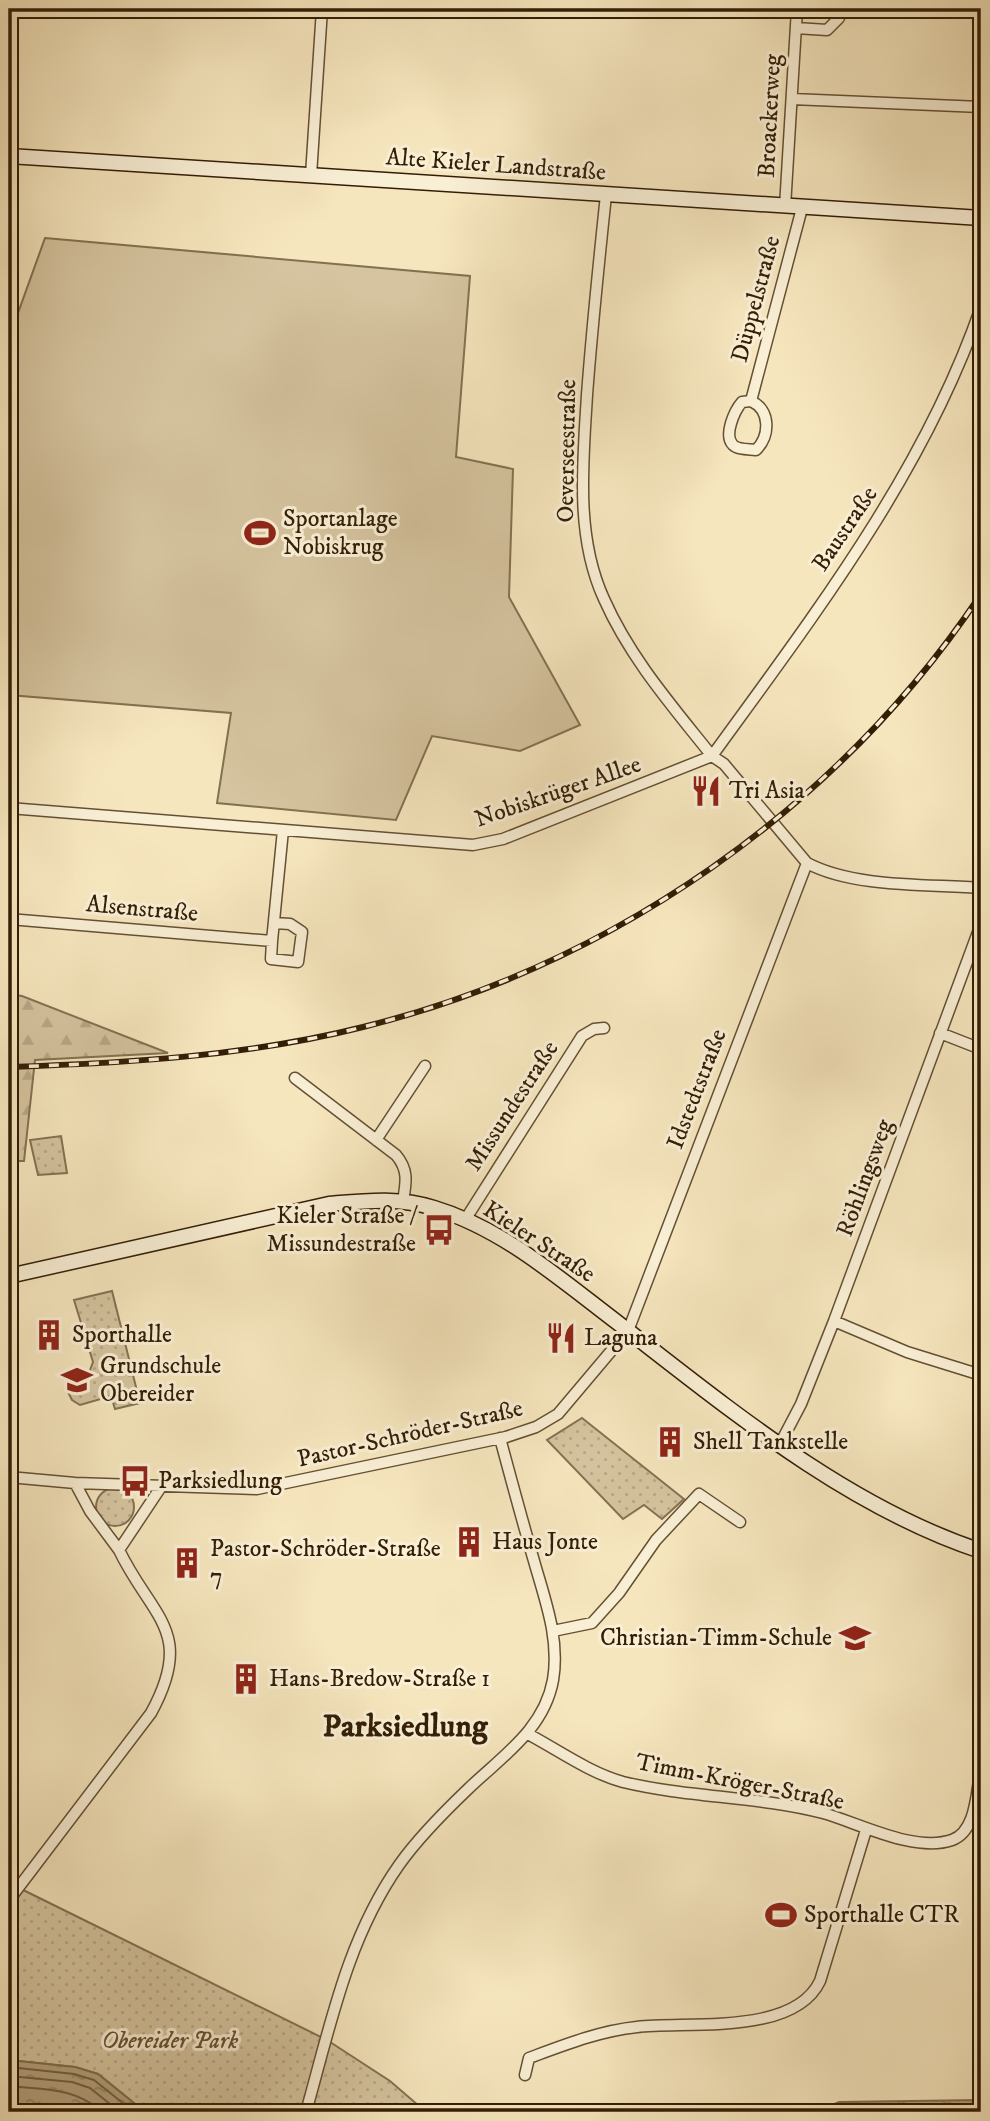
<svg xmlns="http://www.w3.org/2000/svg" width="990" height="2121" font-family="'IM FELL DW Pica',serif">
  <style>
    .grass { fill: url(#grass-dots); stroke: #847152; stroke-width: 2 }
    .forest { fill: url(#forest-firs); stroke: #847152; stroke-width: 2 }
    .pitch { fill: #d5c49f; stroke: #847152; stroke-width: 2 }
    .water { fill: url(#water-ripples); stroke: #806d4e; stroke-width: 2 }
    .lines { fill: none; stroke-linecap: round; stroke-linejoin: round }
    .shore { stroke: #746042; stroke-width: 2 }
    .street-casing { stroke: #645033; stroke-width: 13 }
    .secondary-casing { stroke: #331e05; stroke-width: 17 }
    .street { stroke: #f9efd5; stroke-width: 10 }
    .secondary { stroke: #f9efd5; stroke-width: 14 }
    .rail-casing { stroke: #331e05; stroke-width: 6 }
    .rail { stroke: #f9efd5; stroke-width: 3.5; stroke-dasharray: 10; stroke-linecap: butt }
    .labels { text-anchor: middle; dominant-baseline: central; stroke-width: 6; stroke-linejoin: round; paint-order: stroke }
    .street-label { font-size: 24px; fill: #331e05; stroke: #f9efd5 }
    .poi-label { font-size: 24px; fill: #331e05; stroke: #f9efd5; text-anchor: start }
    .park-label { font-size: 24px; font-style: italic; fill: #645033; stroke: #f9efd5 }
    .district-label { font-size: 32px; font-weight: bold; fill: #331e05; stroke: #f9efd5 }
  </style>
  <defs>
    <pattern id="grass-dots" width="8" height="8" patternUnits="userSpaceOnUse" patternTransform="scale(1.75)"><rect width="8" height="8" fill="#d5c49f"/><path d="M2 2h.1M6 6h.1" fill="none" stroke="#b7a887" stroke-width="1.8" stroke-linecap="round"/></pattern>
    <pattern id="forest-firs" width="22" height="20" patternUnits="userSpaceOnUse" patternTransform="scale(1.75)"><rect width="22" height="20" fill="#d5c49f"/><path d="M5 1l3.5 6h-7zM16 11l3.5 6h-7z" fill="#b7a887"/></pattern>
    <pattern id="water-ripples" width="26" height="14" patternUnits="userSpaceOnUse" patternTransform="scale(1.75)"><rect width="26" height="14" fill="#b4a27f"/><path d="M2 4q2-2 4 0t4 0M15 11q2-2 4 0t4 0" fill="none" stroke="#938366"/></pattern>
  </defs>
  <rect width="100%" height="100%" fill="#f6e6be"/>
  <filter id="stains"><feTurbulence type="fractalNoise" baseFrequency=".00286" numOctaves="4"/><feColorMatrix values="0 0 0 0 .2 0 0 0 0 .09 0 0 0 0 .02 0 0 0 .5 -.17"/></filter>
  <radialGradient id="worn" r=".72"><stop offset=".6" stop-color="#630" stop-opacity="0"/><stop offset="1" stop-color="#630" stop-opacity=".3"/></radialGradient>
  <path class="grass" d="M61 1136 67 1173 38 1175 30 1140Z
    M112 1291 140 1403 115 1409 111 1396 80 1405 72 1400 67 1390 70 1380 89 1373 93 1362 74 1300Z
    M582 1418 684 1499 662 1519 644 1505 623 1519 547 1440Z
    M96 1507a19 19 0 1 1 38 0a19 19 0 1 1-38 0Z
    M9 1883 327 2040 390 2081 426 2112H145L98 2074 75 2067 9 2060Z"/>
  <path class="forest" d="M9 994 22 996 168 1053 35 1060 24 1161H9Z"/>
  <path class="pitch" d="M45 238 470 276 456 457 513 469 509 597 580 725 520 751 432 736 396 820 217 803 231 713 9 695V338Z"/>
  <path class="water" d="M9 2060 75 2067 98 2074 145 2112H9Z
    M981 2100V2112H816L839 2102Z"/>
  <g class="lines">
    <path class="shore" d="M9 2067 74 2074 94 2080 134 2112
      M9 2076 72 2082 90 2088 120 2112
      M9 2086C46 2090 73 2087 103 2112
      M834 2112 841 2109 981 2107"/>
    <defs>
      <path id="street" d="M796 28 827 30 839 18V9
        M792 99 981 107
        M311 175 322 9
        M606 195C599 261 592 328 587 395 583 463 575 536 604 599 630 658 673 707 712 756L724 764 807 863C854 888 928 884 981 888
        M785 207 797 9
        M751 401C771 410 770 436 756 450 750 449 738 450 733 445 723 435 735 410 742 402L751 401 802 208
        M712 756C814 615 924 473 981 307
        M9 808 473 845 503 839 712 756
        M9 919 272 941 283 830
        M272 941 271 959 298 962 302 932 290 924 274 923
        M940 1033 981 1049
        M295 1078 396 1155C409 1170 406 1183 403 1201
        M376 1140 425 1066
        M465 1220 582 1036 594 1029 604 1028
        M834 1321 907 1352 981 1375
        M780 1444 801 1404 834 1321 981 924
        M9 1477 75 1483 257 1489 506 1437 536 1427 558 1414 628 1331 807 863
        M75 1483 90 1511 119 1550 161 1487
        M553 1631 592 1623 619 1593 656 1540 699 1494 740 1522
        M528 1734C558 1750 590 1773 623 1782 689 1798 758 1796 823 1813 859 1823 914 1853 952 1840 977 1831 976 1791 981 1769
        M9 1900 151 1713C196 1631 151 1617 119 1550
        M525 2075 529 2058C564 2045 599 2031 637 2027 688 2021 794 2036 820 1981L866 1830
        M306 2112C330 2027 347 1939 399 1865 418 1838 443 1813 467 1790 501 1757 544 1730 553 1680 560 1639 545 1600 534 1561 522 1520 511 1479 500 1438"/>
      <path id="secondary" d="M9 156 981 218
        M9 1276 329 1204C365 1201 399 1197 434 1208 504 1229 561 1280 618 1323 728 1408 847 1507 981 1551"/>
    </defs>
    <use href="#street" class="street-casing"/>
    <use href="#secondary" class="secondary-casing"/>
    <use href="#street" class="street"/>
    <use href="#secondary" class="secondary"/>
    <defs>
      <path id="rail" d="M9 1067C127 1063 248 1056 363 1027 613 965 839 807 981 594"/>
    </defs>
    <use href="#rail" class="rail-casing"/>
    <use href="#rail" class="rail"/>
  </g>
  <defs>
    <symbol id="stadium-bare" viewBox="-9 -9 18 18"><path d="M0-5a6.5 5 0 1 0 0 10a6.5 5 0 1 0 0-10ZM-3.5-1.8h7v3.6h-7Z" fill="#8f2418" stroke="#f9efd5" stroke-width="2.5" paint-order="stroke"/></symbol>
    <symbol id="restaurant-bare" viewBox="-9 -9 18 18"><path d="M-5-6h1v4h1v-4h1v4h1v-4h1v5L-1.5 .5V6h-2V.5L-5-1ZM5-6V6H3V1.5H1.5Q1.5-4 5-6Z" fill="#8f2418" stroke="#f9efd5" stroke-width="2.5" paint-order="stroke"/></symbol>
    <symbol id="bus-bare" viewBox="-9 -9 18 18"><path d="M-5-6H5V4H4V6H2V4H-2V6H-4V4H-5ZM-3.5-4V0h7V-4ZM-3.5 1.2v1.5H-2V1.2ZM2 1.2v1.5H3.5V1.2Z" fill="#8f2418" stroke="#f9efd5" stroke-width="2.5" paint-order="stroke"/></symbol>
    <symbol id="building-bare" viewBox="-9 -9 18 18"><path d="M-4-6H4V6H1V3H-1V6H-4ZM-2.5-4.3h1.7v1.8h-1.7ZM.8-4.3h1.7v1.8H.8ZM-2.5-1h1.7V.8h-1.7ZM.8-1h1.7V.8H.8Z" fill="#8f2418" stroke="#f9efd5" stroke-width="2.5" paint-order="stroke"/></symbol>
    <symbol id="school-bare" viewBox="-9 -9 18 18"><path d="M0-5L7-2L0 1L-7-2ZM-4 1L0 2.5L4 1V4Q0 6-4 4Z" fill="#8f2418" stroke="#f9efd5" stroke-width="2.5" paint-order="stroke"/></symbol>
  </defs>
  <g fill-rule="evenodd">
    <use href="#stadium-bare" x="238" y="511" width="44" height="44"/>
    <use href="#restaurant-bare" x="684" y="769" width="44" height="44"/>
    <use href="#bus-bare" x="417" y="1208" width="44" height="44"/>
    <use href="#building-bare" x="27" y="1313" width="44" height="44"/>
    <use href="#restaurant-bare" x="539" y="1316" width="44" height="44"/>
    <use href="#school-bare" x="55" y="1358" width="44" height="44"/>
    <use href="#building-bare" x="648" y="1420" width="44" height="44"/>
    <use href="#bus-bare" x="113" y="1459" width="44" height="44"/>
    <use href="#building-bare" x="447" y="1520" width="44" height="44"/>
    <use href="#building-bare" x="165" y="1541" width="44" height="44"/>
    <use href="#school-bare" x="833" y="1616" width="44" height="44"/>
    <use href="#building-bare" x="224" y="1657" width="44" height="44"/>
    <use href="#stadium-bare" x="759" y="1893" width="44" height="44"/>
  </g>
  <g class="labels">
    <g class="street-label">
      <text transform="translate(770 116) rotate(-87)">Broackerweg</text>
      <text transform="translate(496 165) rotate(4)">Alte Kieler Landstraße</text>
      <text transform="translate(756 299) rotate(-75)">Düppelstraße</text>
      <text transform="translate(567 451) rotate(-89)">Oeverseestraße</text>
      <text transform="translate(845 529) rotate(-56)">Baustraße</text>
      <text transform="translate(558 792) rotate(-19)">Nobiskrüger Allee</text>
      <text transform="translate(142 909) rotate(5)">Alsenstraße</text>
      <text transform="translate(697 1089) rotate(-69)">Idstedtstraße</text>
      <text transform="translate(512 1106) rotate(-57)">Missundestraße</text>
      <text transform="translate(865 1178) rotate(-70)">Röhlingsweg</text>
      <text transform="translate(539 1242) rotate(33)">Kieler Straße</text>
      <text transform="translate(410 1434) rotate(-13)">Pastor-Schröder-Straße</text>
      <text transform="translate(740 1782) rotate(11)">Timm-Kröger-Straße</text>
    </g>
    <g class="poi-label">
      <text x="283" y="519">Sportanlage<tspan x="283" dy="28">Nobiskrug</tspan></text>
      <text x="729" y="791">Tri Asia</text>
      <text x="416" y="1216" text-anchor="end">Kieler Straße /<tspan x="416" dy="28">Missundestraße</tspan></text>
      <text x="72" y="1335">Sporthalle</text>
      <text x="584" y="1338">Laguna</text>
      <text x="100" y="1366">Grundschule<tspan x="100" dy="28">Obereider</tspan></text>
      <text x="693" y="1442">Shell Tankstelle</text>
      <text x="158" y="1481">Parksiedlung</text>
      <text x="492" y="1542">Haus Jonte</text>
      <text x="210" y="1549">Pastor-Schröder-Straße<tspan x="210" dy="28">7</tspan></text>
      <text x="832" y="1638" text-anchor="end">Christian-Timm-Schule</text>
      <text x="269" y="1679">Hans-Bredow-Straße 1</text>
      <text x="804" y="1915">Sporthalle CTR</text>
    </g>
    <g class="park-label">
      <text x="170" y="2041">Obereider Park</text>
    </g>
    <g class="district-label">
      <text x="405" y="1727">Parksiedlung</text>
    </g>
  </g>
  <rect width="990" height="2121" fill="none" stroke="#f6e6be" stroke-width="35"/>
  <rect x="10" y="10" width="969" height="2100" fill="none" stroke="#331e05" stroke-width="3.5"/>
  <rect x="18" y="18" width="955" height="2086" fill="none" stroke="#331e05" stroke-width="2"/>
  <rect width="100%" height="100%" filter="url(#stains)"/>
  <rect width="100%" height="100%" fill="url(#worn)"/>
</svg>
